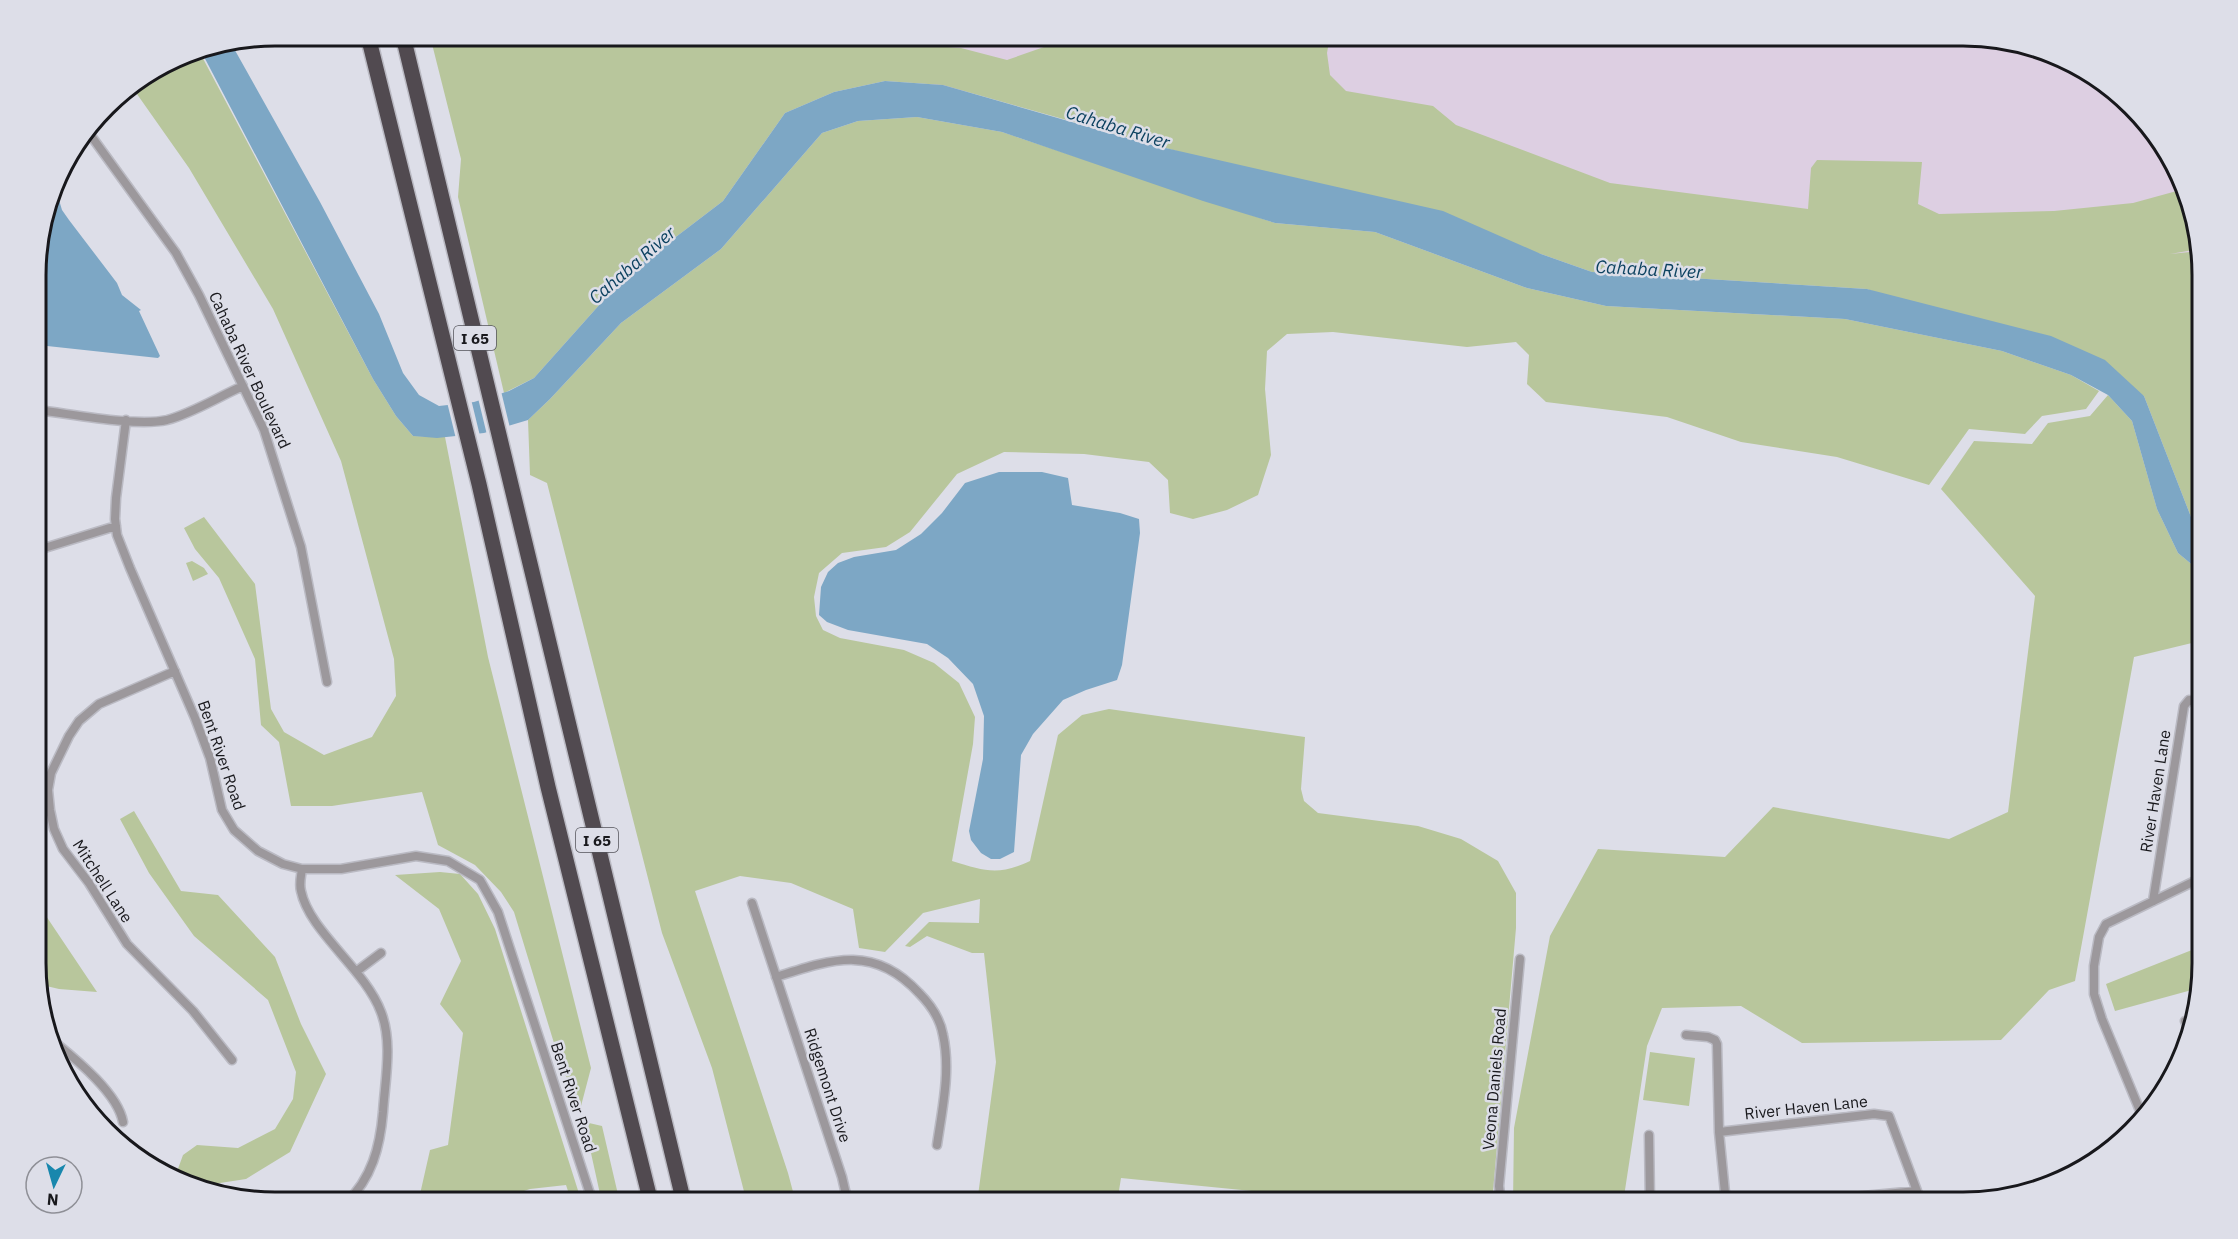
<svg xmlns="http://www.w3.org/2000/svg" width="2238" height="1239" font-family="'IBM Plex Sans',sans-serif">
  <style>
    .commercial { fill: #ddcfe2 }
    .green { fill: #b8c69c }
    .water { fill: #7da7c5 }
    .pier { fill: #dddee8 }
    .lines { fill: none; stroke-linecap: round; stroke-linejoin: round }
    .street-casing { stroke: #babac3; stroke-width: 11 }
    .highway-casing { stroke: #babac3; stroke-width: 18 }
    .street { stroke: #9c989c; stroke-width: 8 }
    .highway { stroke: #514a50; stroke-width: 15 }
    .labels { text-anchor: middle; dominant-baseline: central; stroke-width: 5; stroke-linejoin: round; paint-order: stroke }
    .shield { fill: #dddee8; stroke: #535359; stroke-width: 1.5 }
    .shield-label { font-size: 15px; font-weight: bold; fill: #18181c }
    .street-label { font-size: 16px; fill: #18181c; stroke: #dddee8 }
    .water-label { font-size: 18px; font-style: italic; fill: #0d4260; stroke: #dddee8 }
    .rim { fill: none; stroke: #18181c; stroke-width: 3 }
  </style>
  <rect width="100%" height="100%" fill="#dddee8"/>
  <path class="commercial" d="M700 36H1963L2025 44 2082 68 2162 143 2189 199 2201 260 2121 334Z"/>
  <path class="green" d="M430 36H795L961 48 1007 60 1044 47 1049 36H1330L1327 53 1330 75 1346 91 1433 106 1456 125 1610 183 1808 209 1811 168 1817 160 1922 162 1918 204 1939 214 2054 211 2133 203 2184 189 2189 199 2199 249 2170 254 2200 251 2201 260V538L2198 535 2144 396 1867 289 1592 272 1541 254 943 85 885 81 834 92 785 113 723 201 626 275 534 378 504 393 458 197 461 159Z
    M199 51 373 379 396 416 413 436 445 437 488 657 591 1068 581 1106 561 1066 514 912 501 892 475 865 438 845 422 792 332 806H291L279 742 261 725 255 659 219 578 195 549 184 528 204 517 255 584 271 709 284 732 324 755 372 737 396 696 394 659 341 461 273 309 189 168 132 87 184 54Z
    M917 117 1002 132 1275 223 1375 232 1527 288 1606 306 1845 319 2002 351 2071 375 2099 391 2086 409 2042 416 2025 434 1969 429 1929 485 1837 457 1741 442 1667 417 1546 402 1527 384 1529 355 1516 342 1467 347 1333 332 1287 334 1267 351 1265 389 1271 455 1258 495 1227 510 1193 519 1170 513 1168 480 1149 462 1084 454 1004 452 957 474 910 532 886 547 842 553 819 573 814 597 816 616 823 630 840 638 904 650 934 663 959 683 975 717 973 744 952 861C985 871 998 876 1030 861L1058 735 1082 715 1109 709 1305 737 1301 789 1304 801 1318 813 1418 826 1461 839 1498 861 1516 893V928L1492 1203H1374L1121 1178 1117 1203H977L996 1062 984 953H972L927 936 910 947 905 946 929 922 979 923 980 899 923 913 885 952 859 948 853 909 791 883 740 876 695 891 788 1173 796 1203H747L712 1068 662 933 547 483 530 475 528 420 550 399 621 323 721 249 822 133 858 121Z
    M2108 395 2132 421 2157 509 2178 553 2201 572V643L2196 642 2134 657 2075 981 2049 990 2001 1040 1802 1043 1741 1006 1662 1008 1647 1046 1623 1203H1513L1514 1128 1550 936 1598 849 1725 857 1773 807 1949 839 2008 812 2035 596 1941 489 1974 441 2032 444 2048 423 2090 416Z
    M192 561 204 568 208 574 193 581 186 563Z
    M134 811 181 891 218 895 275 957 301 1024 326 1074 290 1152 246 1179 194 1187 175 1179V1177L183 1155 197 1145 238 1148 275 1129 293 1099 296 1072 268 1000 194 936 149 873 120 819Z
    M440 872 460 874 478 894 495 929 582 1203H572L566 1185 530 1189 488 1203H418L430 1150 448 1145 463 1033 440 1004 461 961 439 909 395 875Z
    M38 904 97 992 59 989 38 984Z
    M2202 946V979L2199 988 2115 1011 2106 984Z
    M1650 1052 1695 1058 1689 1106 1643 1100Z
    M589 1123 602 1126 620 1203H602L587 1135Z"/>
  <path class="water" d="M232 45 320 202 379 314 403 373 419 395 439 406 474 402 509 391 534 378 626 275 723 201 785 113 834 92 885 81 943 85 1148 144 1443 211 1541 254 1592 272 1867 289 2051 336 2105 360 2144 396 2198 535 2201 538V572L2178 553 2157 509 2132 421 2108 395 2071 375 2002 351 1845 319 1606 306 1527 288 1375 232 1275 223 1203 201 1002 132 917 117 858 121 822 133 721 249 621 323 550 399 528 420 484 433 437 438 413 436 396 416 373 379 201 51Z
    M57 199 59 200 62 210 69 220 117 283 122 295 141 310 139 311 160 356 158 358 38 345V245Z
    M999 472H1042L1068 478 1072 505 1120 513 1139 519 1140 533 1122 665 1117 680 1086 690 1063 700 1033 734 1021 755 1014 852 1000 859H991L981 853 971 840 969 831 983 759 984 716 973 684 948 658 927 644 848 630 827 622 819 615 821 587 828 572 838 563 854 557 896 550 921 534 942 513 965 483Z"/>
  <path class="pier" d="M501 391 510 428 487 435 478 398Z
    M471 399 480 436 456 439 447 402Z"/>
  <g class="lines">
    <defs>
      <path id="street" d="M89 133 176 253 199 295 264 430 301 547 327 682
        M38 410C72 414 136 427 167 420 193 413 218 397 243 386
        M126 420 116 498 115 519 117 535 130 568 195 718 210 758 222 810 234 830 258 851 283 864 302 869H341L416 856 448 861 480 880 498 912 593 1203
        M38 550 116 526
        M175 671 99 704 79 721 69 736 51 773 48 790 50 810 54 829 63 849 89 883 127 944 193 1011 232 1060
        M302 869C301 876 299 884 301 891 309 931 365 969 381 1012 393 1043 385 1080 383 1112 380 1147 372 1178 346 1203
        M2153 901 2184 706 2189 700 2201 703
        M752 903 842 1177 848 1203
        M357 971 381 953
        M776 977C832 959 874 944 919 993 931 1005 940 1018 943 1035 951 1071 942 1110 937 1145
        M2185 1021 2187 1026
        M1686 1035 1708 1037 1715 1040 1717 1044 1719 1132 1726 1203
        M57 1044C78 1061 118 1094 123 1122
        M2143 1118 2102 1019 2094 994V966L2099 937 2106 924 2201 878
        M1719 1132 1874 1114 1889 1116 1917 1191 1789 1203
        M1649 1135 1650 1203
        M1917 1191 1922 1203
        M1501 1203 1499 1186 1520 959"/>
      <path id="highway" d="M368 36 479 484 548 787 651 1203
        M403 36 684 1203"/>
    </defs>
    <use href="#street" class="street-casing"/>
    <use href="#highway" class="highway-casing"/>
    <use href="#street" class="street"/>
    <use href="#highway" class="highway"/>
  </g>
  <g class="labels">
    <g class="shield">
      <rect x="454" y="326" width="42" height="24" rx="4.5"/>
      <rect x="576" y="828" width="42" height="24" rx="4.5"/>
    </g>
    <g class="shield-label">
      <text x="475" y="338">I 65</text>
      <text x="597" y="840">I 65</text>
    </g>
    <g class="street-label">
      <text transform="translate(250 370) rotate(65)">Cahaba River Boulevard</text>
      <text transform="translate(222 755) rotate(71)">Bent River Road</text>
      <text transform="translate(2155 791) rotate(-81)">River Haven Lane</text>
      <text transform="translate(103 881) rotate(57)">Mitchell Lane</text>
      <text transform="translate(1494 1079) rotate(-85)">Veona Daniels Road</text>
      <text transform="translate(828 1085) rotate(72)">Ridgemont Drive</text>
      <text transform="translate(574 1097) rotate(72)">Bent River Road</text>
      <text transform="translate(1806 1107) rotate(-6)">River Haven Lane</text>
    </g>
    <g class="water-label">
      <text transform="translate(1118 127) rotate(17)">Cahaba River</text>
      <text transform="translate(632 265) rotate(-41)">Cahaba River</text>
      <text transform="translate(1649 269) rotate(3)">Cahaba River</text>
    </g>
  </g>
  <path d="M0 0H2238V1239H0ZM275 46H1963A229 229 0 0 1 2192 275V963A229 229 0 0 1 1963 1192H275A229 229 0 0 1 46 963V275A229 229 0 0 1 275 46Z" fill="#dddee8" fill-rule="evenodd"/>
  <path class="rim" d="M275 46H1963A229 229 0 0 1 2192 275V963A229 229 0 0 1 1963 1192H275A229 229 0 0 1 46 963V275A229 229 0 0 1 275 46Z"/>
  <g transform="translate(54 1185) rotate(185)"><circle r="28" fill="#dddee8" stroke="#8e8f96" stroke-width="1.5"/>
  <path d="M0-4.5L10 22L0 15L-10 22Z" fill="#1887ad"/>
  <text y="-9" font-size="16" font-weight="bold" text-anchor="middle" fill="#18181c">N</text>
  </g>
</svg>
